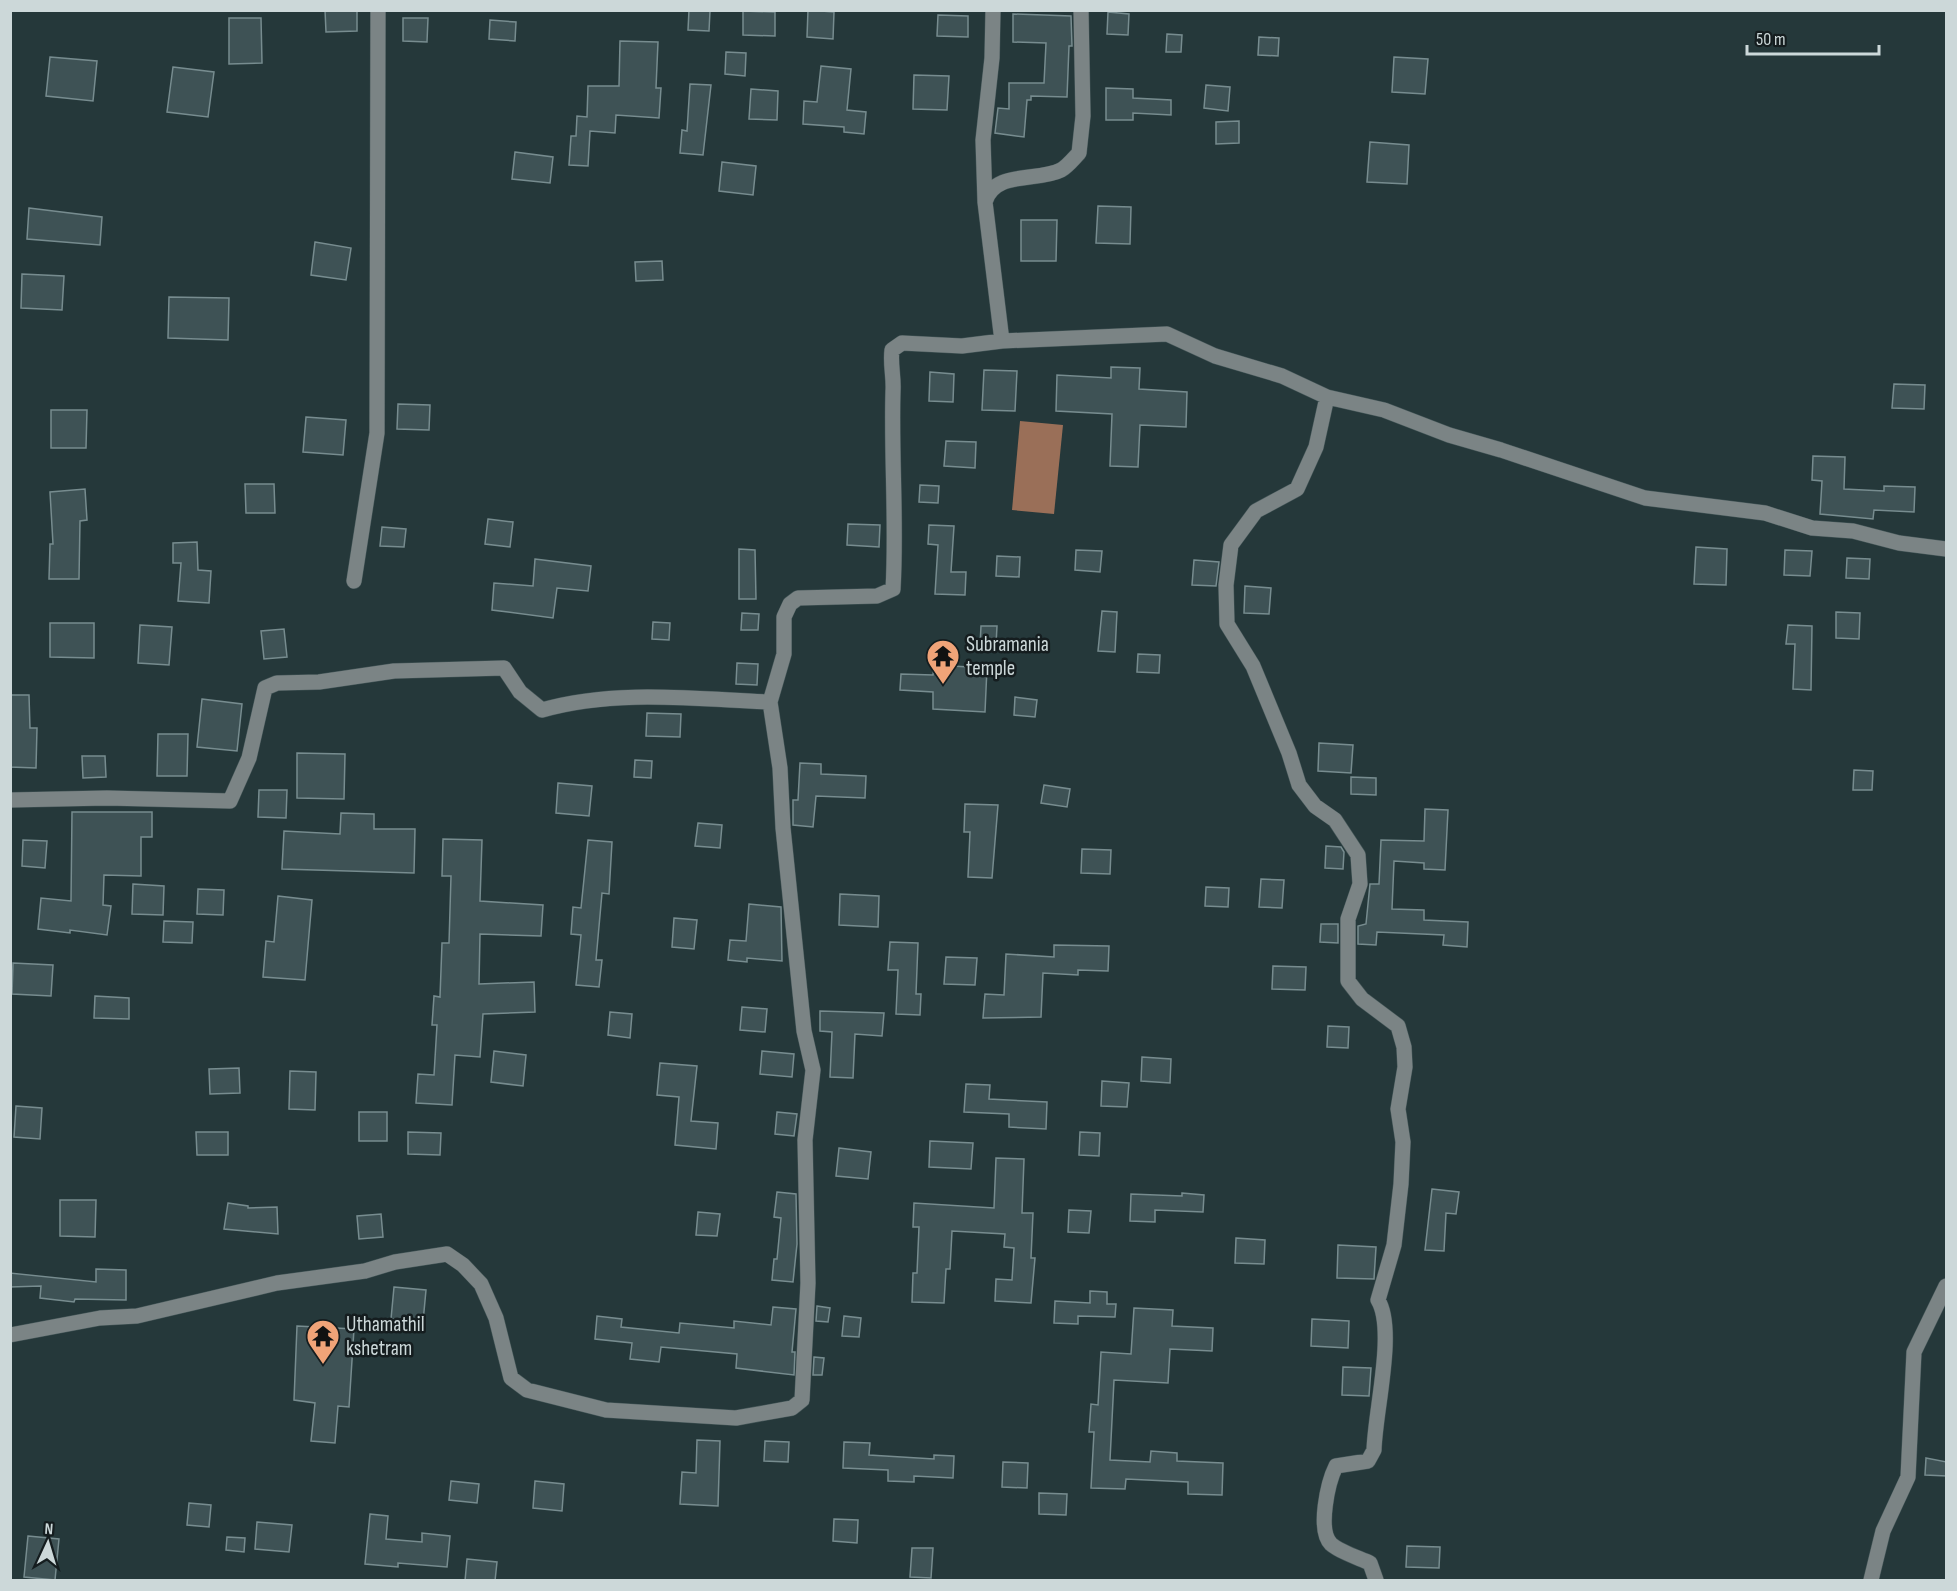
<svg xmlns="http://www.w3.org/2000/svg" width="1957" height="1591" font-family="'Sofia Sans Condensed',sans-serif">
  <style>
    .water { fill: #9a6f58 }
    .building { fill: #3e5255; stroke: #778c8f; stroke-width: 1.5 }
    .lines { fill: none; stroke-linecap: round; stroke-linejoin: round }
    .minor-casing { stroke: #435557; stroke-width: 16 }
    .minor { stroke: #7b8485; stroke-width: 15 }
    .labels { text-anchor: middle; dominant-baseline: central; stroke-width: 5; stroke-linejoin: round; paint-order: stroke }
    .poi-label { font-size: 21px; fill: #ccd8d9; stroke: #151d1f; text-anchor: start }
  </style>
  <rect width="100%" height="100%" fill="#25383a"/>
  <path class="water" d="M1020 421 1063 425 1054 514 1012 510Z"/>
  <path class="building" d="M325 10H357V31L326 32Z
    M689 10 710 11 709 31 688 30Z
    M808 10 834 12 833 39 807 37Z
    M743 11 775 12V36L743 35Z
    M1108 12 1129 14 1128 35 1107 34Z
    M1013 14 1071 16 1072 46H1069L1067 97 1031 96V100H1027L1024 137 995 133 998 108 1009 109V83H1044L1046 43 1013 42Z
    M938 15 968 16V37L937 36Z
    M229 18H261L262 63 229 64Z
    M403 18H428L427 42 403 41Z
    M490 20 516 22 515 41 489 39Z
    M1167 34 1182 35 1181 52H1166Z
    M1259 37 1279 38 1278 56 1258 55Z
    M620 41 658 42 656 88H661L659 118 616 115 615 133 590 131 588 166 569 165 571 136H576L577 116 587 117 588 86H619Z
    M726 52 746 53 745 76 725 74Z
    M50 57 97 61 93 101 46 96Z
    M1394 57 1428 59 1425 94 1392 92Z
    M821 66 851 69 847 110 866 112 864 134 844 132V127L803 124 804 101 817 102Z
    M173 67 214 72 208 117 167 112Z
    M914 75 949 76 947 110 913 109Z
    M690 84 711 85 703 155 680 153 682 130 687 131Z
    M1206 85 1230 87 1228 111 1204 108Z
    M1106 88 1133 89V98L1171 100V115L1133 113V120H1106Z
    M751 89 778 91 777 120 749 119Z
    M1239 121V143L1216 144V122Z
    M1370 142 1409 145 1407 184 1367 182Z
    M515 152 553 157 550 183 512 179Z
    M722 162 756 166 753 195 719 191Z
    M1098 206 1131 207 1130 244 1096 243Z
    M29 208 102 217 100 245 27 239Z
    M1021 220H1057L1056 261H1021Z
    M315 242 351 248 346 280 311 275Z
    M662 261 663 280 636 281 635 262Z
    M22 274 64 276 62 310 21 308Z
    M169 297 229 298 228 340 168 338Z
    M1111 367 1140 368 1139 389 1187 392 1186 427 1140 425 1138 467 1110 466 1112 414 1056 411 1057 375 1111 378Z
    M984 370 1017 371 1015 411 982 410Z
    M930 372 954 374 953 402 929 401Z
    M1894 384 1925 385 1924 409 1892 408Z
    M398 404 430 405 429 430 397 429Z
    M51 410H87L86 448H51Z
    M306 417 346 420 343 455 303 452Z
    M946 441 976 442 975 468 944 466Z
    M1813 456 1845 457 1844 489 1884 491V486L1915 487 1914 512 1874 510 1873 519 1820 514 1822 481 1812 480Z
    M245 484H274L275 513H246Z
    M920 485 939 486 938 503 919 502Z
    M85 489 87 520 80 521 79 579H49L50 544H53L50 492Z
    M488 519 513 522 510 547 485 544Z
    M848 524 880 525 879 547 847 545Z
    M929 525 954 526 951 572H966L965 595 935 594 938 545 928 544Z
    M382 527 406 529 404 547 380 546Z
    M197 542 198 570 211 571 209 603 178 601 181 563H173V543Z
    M1696 547 1727 549 1726 585 1694 584Z
    M739 549 755 550 756 599H739Z
    M1076 550 1102 551 1100 572 1075 570Z
    M1785 550 1812 551 1810 576 1784 575Z
    M997 556 1020 557 1019 577 996 576Z
    M1847 558 1870 559 1869 579 1846 578Z
    M535 559 591 566 588 591 557 588 553 618 492 610 494 583 533 586Z
    M1194 560 1219 562 1216 586 1192 585Z
    M1245 586 1271 588 1269 614 1244 613Z
    M1102 611 1117 612 1115 652 1098 651Z
    M1836 612 1860 613 1859 639 1836 638Z
    M742 613 759 614 758 630H741Z
    M653 622 670 623 669 640 652 639Z
    M50 623H94V658L50 657Z
    M140 625 172 627 169 665 138 663Z
    M1788 625 1812 626 1811 690 1793 689 1795 644H1786Z
    M981 626H997L996 645H980Z
    M284 629 287 657 264 659 261 631Z
    M1138 654 1160 655 1159 673 1137 672Z
    M737 663 758 664 757 685 736 684Z
    M934 665 987 668 985 712 933 709V692L900 690 901 674 933 675Z
    M10 695H29L30 728H37L36 768 10 767Z
    M1015 697 1037 700 1035 717 1014 715Z
    M202 699 242 704 237 751 197 747Z
    M647 713 681 714 680 737 646 736Z
    M158 734H188L187 776H157Z
    M1319 743 1353 745 1351 773 1318 771Z
    M297 753 345 754 344 799 297 798Z
    M82 756H105L106 777 83 778Z
    M635 760 652 761 651 778 634 777Z
    M800 763 821 764V774L866 776 865 798 816 796 813 827 793 825V800H798Z
    M1854 770 1873 771 1872 790H1853Z
    M1351 777 1376 778V795L1351 794Z
    M558 783 592 786 589 816 556 813Z
    M1044 785 1070 789 1067 807 1041 803Z
    M259 790H287L286 818 258 817Z
    M965 804 998 805 992 878 968 877 970 832H964Z
    M1425 809 1448 810 1445 870 1424 869V863L1394 861 1392 909 1424 910V920L1468 922 1467 947 1443 945 1444 935 1377 932 1376 945 1358 944V926L1366 924 1370 884H1379L1381 840 1424 841Z
    M72 812H152V837H141V876L104 875 103 905 111 906 107 935 70 930V933L38 929 41 898 71 901Z
    M341 813 374 814V829H415L414 873 282 869 284 831 340 834Z
    M698 823 722 825 720 848 695 846Z
    M443 839 482 840 480 901 543 905 541 936 480 934 479 984 534 982 535 1012 483 1014 480 1057 455 1055 452 1105 416 1103 418 1074 434 1075 437 1025H432L434 996 440 997 442 943H449L451 876H442Z
    M23 840 47 841 45 868 22 866Z
    M588 840 612 842 609 894 602 893 596 960H602L599 987 576 985 581 935 571 934 573 907 581 908Z
    M1326 846 1341 847 1344 852 1343 869 1325 868Z
    M1082 849 1111 850 1110 874 1081 873Z
    M1261 879 1284 880 1282 908 1259 907Z
    M133 884 164 886 163 915 132 914Z
    M1206 887 1229 888 1228 907 1205 906Z
    M198 889 224 890 223 915 197 914Z
    M840 894 879 896 878 927 839 925Z
    M278 896 312 900 305 980 263 977 266 941 274 942Z
    M749 904 781 907 782 961 747 958V962L728 960 730 940 746 941Z
    M674 918 697 920 694 949 672 947Z
    M164 921 193 922 192 943 163 942Z
    M1321 924H1338V943L1320 942Z
    M890 942 918 943 916 994H921L920 1015 896 1014 898 970H888Z
    M1054 945 1109 946 1108 971 1078 970V975L1043 973 1041 1017 983 1018 985 994 1004 995 1006 954 1054 957Z
    M946 957 977 958 975 985 944 984Z
    M13 963 53 965 51 996 12 994Z
    M1273 966 1306 967 1305 990 1272 989Z
    M95 996 129 998V1019L94 1018Z
    M742 1007 767 1009 765 1032 740 1030Z
    M820 1011 884 1013 882 1036 855 1034 853 1078 830 1077 832 1032 820 1031Z
    M610 1012 632 1014 630 1038 608 1035Z
    M1328 1026 1349 1027 1348 1048 1327 1047Z
    M494 1051 526 1055 523 1086 491 1082Z
    M762 1051 794 1054 792 1077 760 1074Z
    M1142 1057 1171 1059 1170 1083 1141 1081Z
    M660 1063 697 1066 691 1121 718 1123 716 1149 675 1145 679 1097 657 1095Z
    M239 1068 240 1093 210 1094 209 1069Z
    M290 1071 316 1072 315 1110 289 1109Z
    M1102 1081 1129 1083 1127 1107 1101 1106Z
    M966 1084 990 1085 989 1099 1047 1102 1046 1129 1009 1127V1114L964 1112Z
    M16 1106 42 1108 40 1139 14 1137Z
    M359 1112H387V1141H359Z
    M777 1112 797 1114 794 1136 775 1134Z
    M196 1132H228V1155H197Z
    M408 1132 441 1133 440 1155 408 1154Z
    M1080 1132 1100 1133 1099 1156 1079 1155Z
    M930 1141 973 1143 971 1169 929 1167Z
    M839 1148 871 1152 868 1179 836 1176Z
    M996 1158 1024 1159 1022 1213H1033L1031 1258H1035L1031 1303 995 1301 996 1279 1012 1280 1014 1248 1004 1247 1005 1234 952 1231 950 1269H946L944 1303 912 1302 913 1273H917L919 1227H913L914 1203 994 1208Z
    M1432 1189 1459 1192 1456 1214 1446 1213 1444 1251 1425 1250Z
    M777 1192 796 1194 797 1244 793 1282 772 1280 774 1259H777L781 1218 774 1217Z
    M1182 1193 1204 1195 1203 1212 1155 1210V1222L1130 1221 1131 1194 1182 1196Z
    M60 1200H96L95 1237 60 1236Z
    M228 1203 248 1206V1208L277 1207 278 1234 224 1229Z
    M1069 1210 1091 1211 1089 1233 1068 1232Z
    M698 1212 720 1214 717 1236 696 1235Z
    M381 1214 383 1237 359 1239 357 1216Z
    M1236 1238 1265 1240 1264 1264 1235 1263Z
    M1338 1245 1376 1247 1374 1279 1337 1278Z
    M96 1269 126 1270V1300L75 1299 74 1302 40 1298 41 1286 10 1287V1273L96 1282Z
    M394 1287 426 1290 423 1322 391 1319Z
    M1090 1291 1107 1292V1304H1116L1115 1317 1078 1316V1324L1054 1323 1055 1301 1090 1303Z
    M817 1306 830 1308 828 1322 816 1321Z
    M773 1307 796 1309 792 1352H795L794 1375 736 1368 737 1354 661 1347 659 1362 630 1359 632 1343 595 1339 597 1316 622 1319 621 1327 679 1333 680 1323 734 1328V1321L771 1325Z
    M1134 1308 1173 1310 1172 1326 1213 1328 1212 1351 1170 1349 1168 1383 1114 1380 1110 1460 1150 1462 1151 1451 1177 1453V1461L1223 1463 1222 1495 1188 1494V1482L1126 1479 1125 1489 1091 1488 1094 1432H1089L1091 1404 1098 1405 1101 1352 1131 1354Z
    M844 1316 861 1318 859 1337 842 1336Z
    M1312 1319 1349 1321 1348 1348 1311 1346Z
    M297 1326 354 1329 349 1407 338 1406 335 1443 311 1441 315 1403 294 1400Z
    M814 1357 824 1358 822 1375H813Z
    M1343 1367 1371 1368 1369 1396 1342 1395Z
    M697 1440 720 1441 718 1506 680 1504 682 1472 696 1473Z
    M765 1441 789 1442 788 1462 764 1461Z
    M844 1442 870 1443 869 1455 934 1459V1455L954 1456 953 1478 914 1476V1482L888 1481V1470L843 1468Z
    M1926 1458 1947 1462V1476L1925 1475Z
    M1003 1462 1028 1463 1027 1488 1002 1487Z
    M451 1481 479 1484 477 1503 449 1500Z
    M535 1481 564 1484 562 1511 533 1508Z
    M1039 1493 1067 1494 1066 1515 1039 1514Z
    M189 1503 211 1505 209 1527 187 1525Z
    M370 1514 388 1516 386 1539 422 1542V1533L450 1536 447 1567 398 1563V1567L365 1564Z
    M834 1519 858 1520 857 1543 833 1541Z
    M257 1522 292 1525 289 1552 255 1549Z
    M28 1536 59 1539 55 1580 24 1577Z
    M227 1537 245 1538 244 1552 226 1550Z
    M1407 1546 1440 1547 1439 1568 1406 1567Z
    M912 1548H933L931 1578 910 1577Z
    M467 1559 497 1562 495 1581H465Z"/>
  <g class="lines">
    <defs>
      <path id="minor" d="M985 202 983 140 992 58 993 10
        M1002 341 985 202C994 170 1038 182 1061 170 1068 166 1074 158 1079 153L1083 116 1081 10
        M1327 397 1316 447 1297 489 1256 511 1231 545 1226 585 1227 624 1253 666 1289 753 1299 785 1315 806 1335 820 1358 855 1360 884 1348 919V981L1362 999 1398 1026 1404 1047 1405 1067 1398 1109 1403 1142 1401 1184 1394 1245 1378 1300C1396 1330 1375 1411 1374 1450L1368 1461 1336 1466C1328 1482 1317 1530 1331 1544 1340 1552 1359 1558 1370 1563L1376 1580
        M354 581 377 433 378 10
        M10 800 107 798 230 801 249 758 265 688 277 683 319 682 394 671 504 668 520 692 542 710C615 689 696 699 770 702
        M10 1335 100 1318 137 1316 277 1283 365 1271 395 1262 447 1254 463 1265 481 1284 496 1318 511 1378 527 1390 606 1410 736 1418 792 1408 802 1400 808 1283 805 1140 813 1070 804 1031 783 828 780 768 770 702 784 654V617L790 604 798 598 877 596 893 589C897 523 891 457 893 391 894 377 890 364 892 350L902 343 962 346 1002 341 1167 334 1215 356 1282 376 1327 397 1384 410 1449 435 1501 450 1645 498 1765 513 1812 528 1853 531 1899 543 1946 549
        M1871 1580 1883 1531 1908 1477 1914 1352 1946 1286"/>
    </defs>
    <use href="#minor" class="minor-casing"/>
    <use href="#minor" class="minor"/>
  </g>
  <defs>
    <symbol id="temple-pin" viewBox="-11 -11 22 30"><path d="M0 17L-7.5 6A9.5 9.5 0 1 1 7.5 6Z" fill="#f0a378" stroke="#151d1f"/><path d="M0-6L5-2H3V0L6.5 2.5H4V6H1.5V3h-3V6H-4V2.5H-6.5L-3 0V-2H-5Z" fill="#111"/></symbol>
  </defs>
  <g fill-rule="evenodd">
    <use href="#temple-pin" x="924" y="637" width="38" height="52"/>
    <use href="#temple-pin" x="304" y="1317" width="38" height="52"/>
  </g>
  <g class="labels">
    <g class="poi-label">
      <text x="966" y="644">Subramania<tspan x="966" dy="24">temple</tspan></text>
      <text x="346" y="1324">Uthamathil<tspan x="346" dy="24">kshetram</tspan></text>
    </g>
  </g>
  <rect width="1957" height="1591" fill="none" stroke="#ccd8d9" stroke-width="24"/>
  <g transform="translate(48 1543) rotate(4)" stroke="#151d1f" stroke-width="4.5" paint-order="stroke">
  <path d="M0-4.5L10 22L0 15L-10 22Z" fill="#ccd8d9"/>
  <text y="-9" font-size="16" font-weight="bold" text-anchor="middle" fill="#ccd8d9">N</text>
  </g>
  <path d="M1747 45v9h132v-9" fill="none" stroke="#ccd8d9" stroke-width="3"/>
  <text x="1756" y="45" font-size="18" fill="#ccd8d9" stroke="#151d1f" stroke-width="4.5" paint-order="stroke">50 m</text>
</svg>
